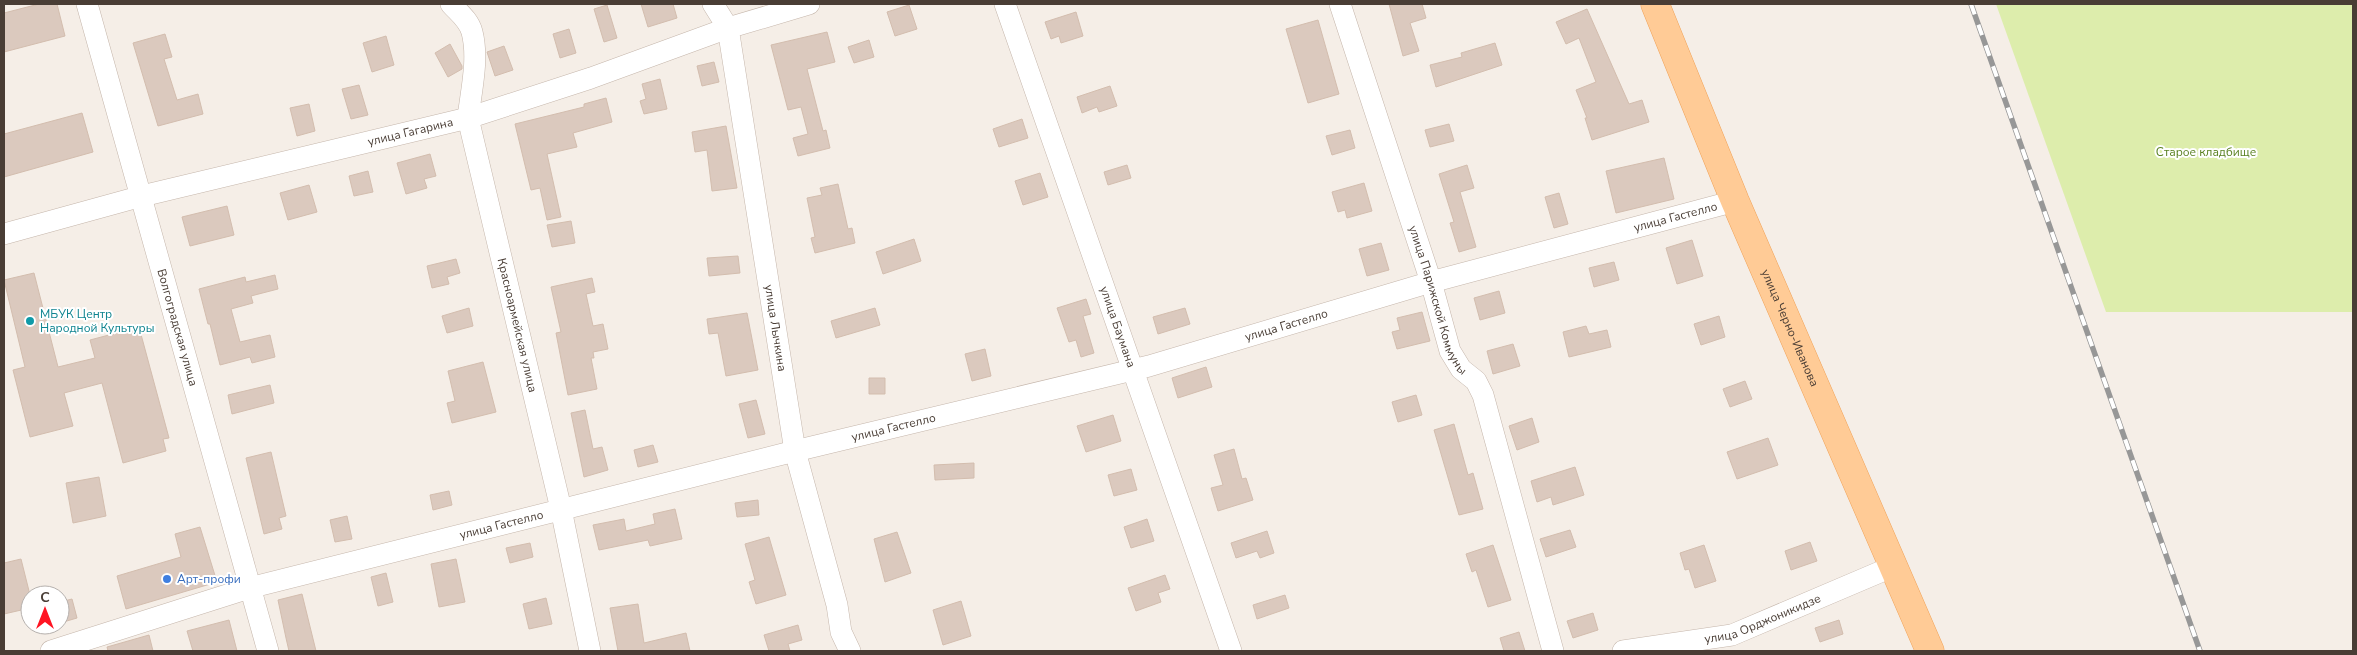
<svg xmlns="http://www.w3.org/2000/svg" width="2357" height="655" font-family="'Nunito Sans',sans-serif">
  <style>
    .green { fill: #ddedac }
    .building { fill: #dbc9be; stroke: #d3bdae }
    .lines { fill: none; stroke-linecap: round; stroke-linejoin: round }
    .minor-casing { stroke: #c5b6ab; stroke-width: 22 }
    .major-casing { stroke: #f0a35a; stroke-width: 29 }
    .minor { stroke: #fff; stroke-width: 21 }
    .major { stroke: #ffcb96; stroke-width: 28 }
    .rail-casing { stroke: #979797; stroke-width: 5.5 }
    .rail { stroke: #fff; stroke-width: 4; stroke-dasharray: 11; stroke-linecap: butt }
    .culture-dot { fill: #0f9aa8; stroke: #fff; stroke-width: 2 }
    .shop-dot { fill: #3f7fe0; stroke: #fff; stroke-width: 2 }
    .labels { text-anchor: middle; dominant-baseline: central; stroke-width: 4; stroke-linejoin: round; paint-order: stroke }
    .street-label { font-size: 12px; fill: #493d35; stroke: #fff }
    .park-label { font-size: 12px; fill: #5a8122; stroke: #fff }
    .culture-label { font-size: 12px; fill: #0d838f; stroke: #fff; text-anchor: start }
    .shop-label { font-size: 12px; fill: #366cbe; stroke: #fff; text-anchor: start }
  </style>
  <rect width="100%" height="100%" fill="#f5eee7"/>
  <path class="green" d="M1996 4H2353V312H2106Z"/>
  <path class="building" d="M39 4H57L65 36 4 52V13Z
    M641 4H673L677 18 648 27Z
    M1389 4H1422L1426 18 1410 23 1419 51 1403 56Z
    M607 5 617 38 604 42 594 9Z
    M909 5 917 29 895 36 887 12Z
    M1587 9 1629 104 1642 100 1649 122 1592 140 1585 118H1587L1576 90 1596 82 1579 38 1566 44 1556 22Z
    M1076 12 1083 36 1061 43 1059 36 1051 39 1045 22Z
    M1318 20 1339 94 1308 103 1286 29Z
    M569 29 576 53 560 58 553 34Z
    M827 32 835 62 807 69 823 131 826 130 830 148 798 156 793 138 808 134 801 107 788 110 771 45Z
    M165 34 172 57 164 59 177 100 198 94 203 114 158 126 133 43Z
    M386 36 394 65 372 72 363 43Z
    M869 40 874 57 854 63 848 47Z
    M1495 43 1502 65 1436 87 1430 65 1462 57 1461 53Z
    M450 44 462 66V69L448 77 435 53Z
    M504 46 513 70 495 76 487 52Z
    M714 62 719 82 702 86 697 66Z
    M660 79 667 109 644 114 640 101 646 99 642 84Z
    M359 85 368 115 351 119 342 89Z
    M1110 86 1117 106 1099 112 1097 107 1082 113 1077 97Z
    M606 98 612 122 573 133 577 147 547 154 561 217 547 220 540 188 531 190 515 124 584 107V104Z
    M309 104 315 131 297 136 290 108Z
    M82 113 93 152 4 177V134Z
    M1022 119 1028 138 999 147 993 129Z
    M1449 124 1454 141 1430 147 1425 130Z
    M726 126 737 188 712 191 707 150 695 152 692 132Z
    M1350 130 1355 148 1332 155 1326 136Z
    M430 154 436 176 424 179 427 188 406 194 397 163Z
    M1664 158 1674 199 1616 213 1606 171Z
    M1127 165 1131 178 1108 185 1104 172Z
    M1467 165 1474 188 1460 192 1476 247 1459 252 1450 223 1454 222 1439 174Z
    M368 171 373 192 354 196 349 176Z
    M1040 173 1048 197 1023 205 1015 181Z
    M1364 183 1372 211 1347 218 1345 210 1338 212 1332 192Z
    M838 184 848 229 852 228 855 243 815 253 811 238 815 237 807 198 822 195 820 188Z
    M309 185 317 212 288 220 280 193Z
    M1559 193 1568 224 1554 228 1545 197Z
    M227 206 234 235 190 246 182 217Z
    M571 221 575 243 552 247 547 225Z
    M914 239 921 261 883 274 876 252Z
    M1692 240 1703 276 1677 284 1666 248Z
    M1381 243 1389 270 1367 276 1359 249Z
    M738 256 740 273 709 276 707 258Z
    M456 259 460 273 447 277 449 284 432 288 427 266Z
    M1614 262 1619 280 1594 287 1589 268Z
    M34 273 58 367 95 358 90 340 139 327 169 438 163 439 166 451 123 463 102 383 64 393 73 426 30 437 13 370 25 367 4 280Z
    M275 275 278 289 251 296 253 303 231 309 240 342 270 335 275 357 252 363 250 357 220 365 210 324H208L199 289 245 277 246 282Z
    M592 278 595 292 586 294 593 326 603 324 608 349 593 352 594 358H591L597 389 568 395 556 333 561 332 551 287Z
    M1499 291 1505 313 1480 320 1474 298Z
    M1086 299 1091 314 1083 316 1094 353 1081 357 1076 340 1069 342 1057 308Z
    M469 308 473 326 447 333 442 316Z
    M875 308 880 325 836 338 831 321Z
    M1185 308 1190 324 1158 334 1153 317Z
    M1422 312 1430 341 1397 349 1392 332 1400 330 1397 318Z
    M747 313 758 370 726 376 718 333 709 334 707 319Z
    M1719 316 1725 337 1701 345 1694 324Z
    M1586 326 1589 334 1607 330 1611 347 1569 357 1563 332Z
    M1513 344 1520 366 1493 374 1487 351Z
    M985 349 991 376 972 381 965 354Z
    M483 362 496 412 452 423 447 403 455 401 448 371Z
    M1206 367 1212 387 1178 398 1172 378Z
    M869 378H885V394H869Z
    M1745 381 1752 399 1730 407 1723 389Z
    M270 385 274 403 232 414 228 395Z
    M1416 395 1422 415 1398 422 1392 402Z
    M756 400 765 434 748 438 739 404Z
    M585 410 593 449 602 447 608 470 584 477 571 413Z
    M1113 415 1121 441 1086 452 1077 426Z
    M1532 418 1539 442 1517 450 1509 426Z
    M1454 424 1468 475 1473 473 1483 509 1459 515 1434 430Z
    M1768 438 1778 465 1737 479 1727 452Z
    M653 445 658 462 638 467 634 450Z
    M1234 449 1242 479 1246 478 1253 500 1218 511 1211 488 1223 485 1214 455Z
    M271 452 286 516 279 518 282 529 264 534 246 458Z
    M974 463V478L935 480 934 465Z
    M1575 467 1584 495 1553 505 1551 497 1537 502 1531 481Z
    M1131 469 1137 490 1114 496 1108 475Z
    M99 477 106 516 73 523 66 483Z
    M449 491 452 505 433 510 430 495Z
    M758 500 759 515 737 517 735 503Z
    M675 509 682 539 650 546 648 540 599 550 593 525 624 519 626 531 655 524 653 514Z
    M347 516 352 539 335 542 330 520Z
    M1147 519 1154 541 1131 548 1124 527Z
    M200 527 217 582 126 609 117 576 181 557 175 534Z
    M1570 530 1576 547 1546 557 1540 539Z
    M1267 531 1274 553 1260 558 1257 551 1236 558 1231 543Z
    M897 532 911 573 885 582 874 539Z
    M769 537 786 595 756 604 749 582 755 580 745 544Z
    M1810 542 1817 561 1791 570 1785 551Z
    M530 543 533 557 510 563 506 548Z
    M1493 545 1511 600 1488 607 1476 570 1472 572 1466 554Z
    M1704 545 1716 581 1695 588 1689 569 1685 570 1680 553Z
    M21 559 30 595V608L4 614V563Z
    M456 559 465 602 439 607 431 564Z
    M386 573 393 602 378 606 371 577Z
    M1165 575 1170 589 1158 593 1161 602 1136 611 1128 588Z
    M302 594 316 651H289L286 638 278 600Z
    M1285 595 1289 608 1257 619 1253 605Z
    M546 598 552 624 529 629 523 604Z
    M72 599 77 618 60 623V602Z
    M961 601 971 636 943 645 933 610Z
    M638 604 644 643 686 633 690 651H618L610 608Z
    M1593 613 1598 630 1573 638 1567 621Z
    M229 620 237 651H193L187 631Z
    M1839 620 1843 634 1820 642 1815 628Z
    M798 625 802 640 788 644 790 651H769L764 635Z
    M1519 632 1525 651H1504L1500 638Z
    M149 635 153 651H108L107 647Z"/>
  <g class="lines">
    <defs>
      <g id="minor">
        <path id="s1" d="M87 4 268 651"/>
        <path id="s2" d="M451 4C458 12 469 20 472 32 479 59 471 91 468 118L561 509 590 651"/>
        <path id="s3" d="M713 4 728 28 795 451 837 605 841 632 850 651"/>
        <path id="s4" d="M1005 4 1231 651"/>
        <path id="s5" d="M1340 4 1431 282 1450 351 1461 369 1476 381 1483 395 1553 651"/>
        <path id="s6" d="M4 234 142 196 468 118 591 78 728 28 809 4"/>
        <path id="s7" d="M51 651 249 588 795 451 1149 366 1431 282 1735 201"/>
        <path id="s8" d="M1623 651 1732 635 1894 566"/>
      </g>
      <g id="major">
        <path id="s9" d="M1655 4 1735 201 1930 651"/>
      </g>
    </defs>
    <use href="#minor" class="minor-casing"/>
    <use href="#major" class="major-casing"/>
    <use href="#minor" class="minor"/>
    <use href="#major" class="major"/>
    <defs>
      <path id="rail" d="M1971 4 2200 651"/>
    </defs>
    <use href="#rail" class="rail-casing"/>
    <use href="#rail" class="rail"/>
  </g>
  <circle class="culture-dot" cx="30" cy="321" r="5"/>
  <circle class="shop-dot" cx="167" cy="579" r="5"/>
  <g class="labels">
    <g class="street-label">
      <text stroke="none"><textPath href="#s6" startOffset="419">улица Гагарина</textPath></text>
      <text stroke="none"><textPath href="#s7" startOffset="1682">улица Гастелло</textPath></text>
      <text stroke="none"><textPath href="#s5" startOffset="312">улица Парижской Коммуны</textPath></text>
      <text stroke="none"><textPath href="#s2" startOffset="335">Красноармейская улица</textPath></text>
      <text stroke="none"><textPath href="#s7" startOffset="1278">улица Гастелло</textPath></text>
      <text stroke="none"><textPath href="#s1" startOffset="336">Волгоградская улица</textPath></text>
      <text stroke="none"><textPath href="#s4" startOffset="342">улица Баумана</textPath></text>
      <text stroke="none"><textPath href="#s3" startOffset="332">улица Лычкина</textPath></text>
      <text stroke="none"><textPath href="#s9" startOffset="351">улица Черно-Иванова</textPath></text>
      <text stroke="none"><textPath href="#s7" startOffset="872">улица Гастелло</textPath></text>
      <text stroke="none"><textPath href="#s7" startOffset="468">улица Гастелло</textPath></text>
      <text stroke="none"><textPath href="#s8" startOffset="144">улица Орджоникидзе</textPath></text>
    </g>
    <g class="park-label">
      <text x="2206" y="152">Старое кладбище</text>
    </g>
    <g class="culture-label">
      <text x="40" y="314">МБУК Центр<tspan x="40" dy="14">Народной Культуры</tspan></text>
    </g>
    <g class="shop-label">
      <text x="177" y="579">Арт-профи</text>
    </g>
  </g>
  <rect width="2357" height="655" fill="none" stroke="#493d35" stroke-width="10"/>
  <g transform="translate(45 610)"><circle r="24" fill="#ffffff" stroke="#b6b1ae"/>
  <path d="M0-4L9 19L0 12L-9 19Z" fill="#ff1422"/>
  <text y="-8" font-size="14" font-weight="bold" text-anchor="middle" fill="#493d35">С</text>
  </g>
</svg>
